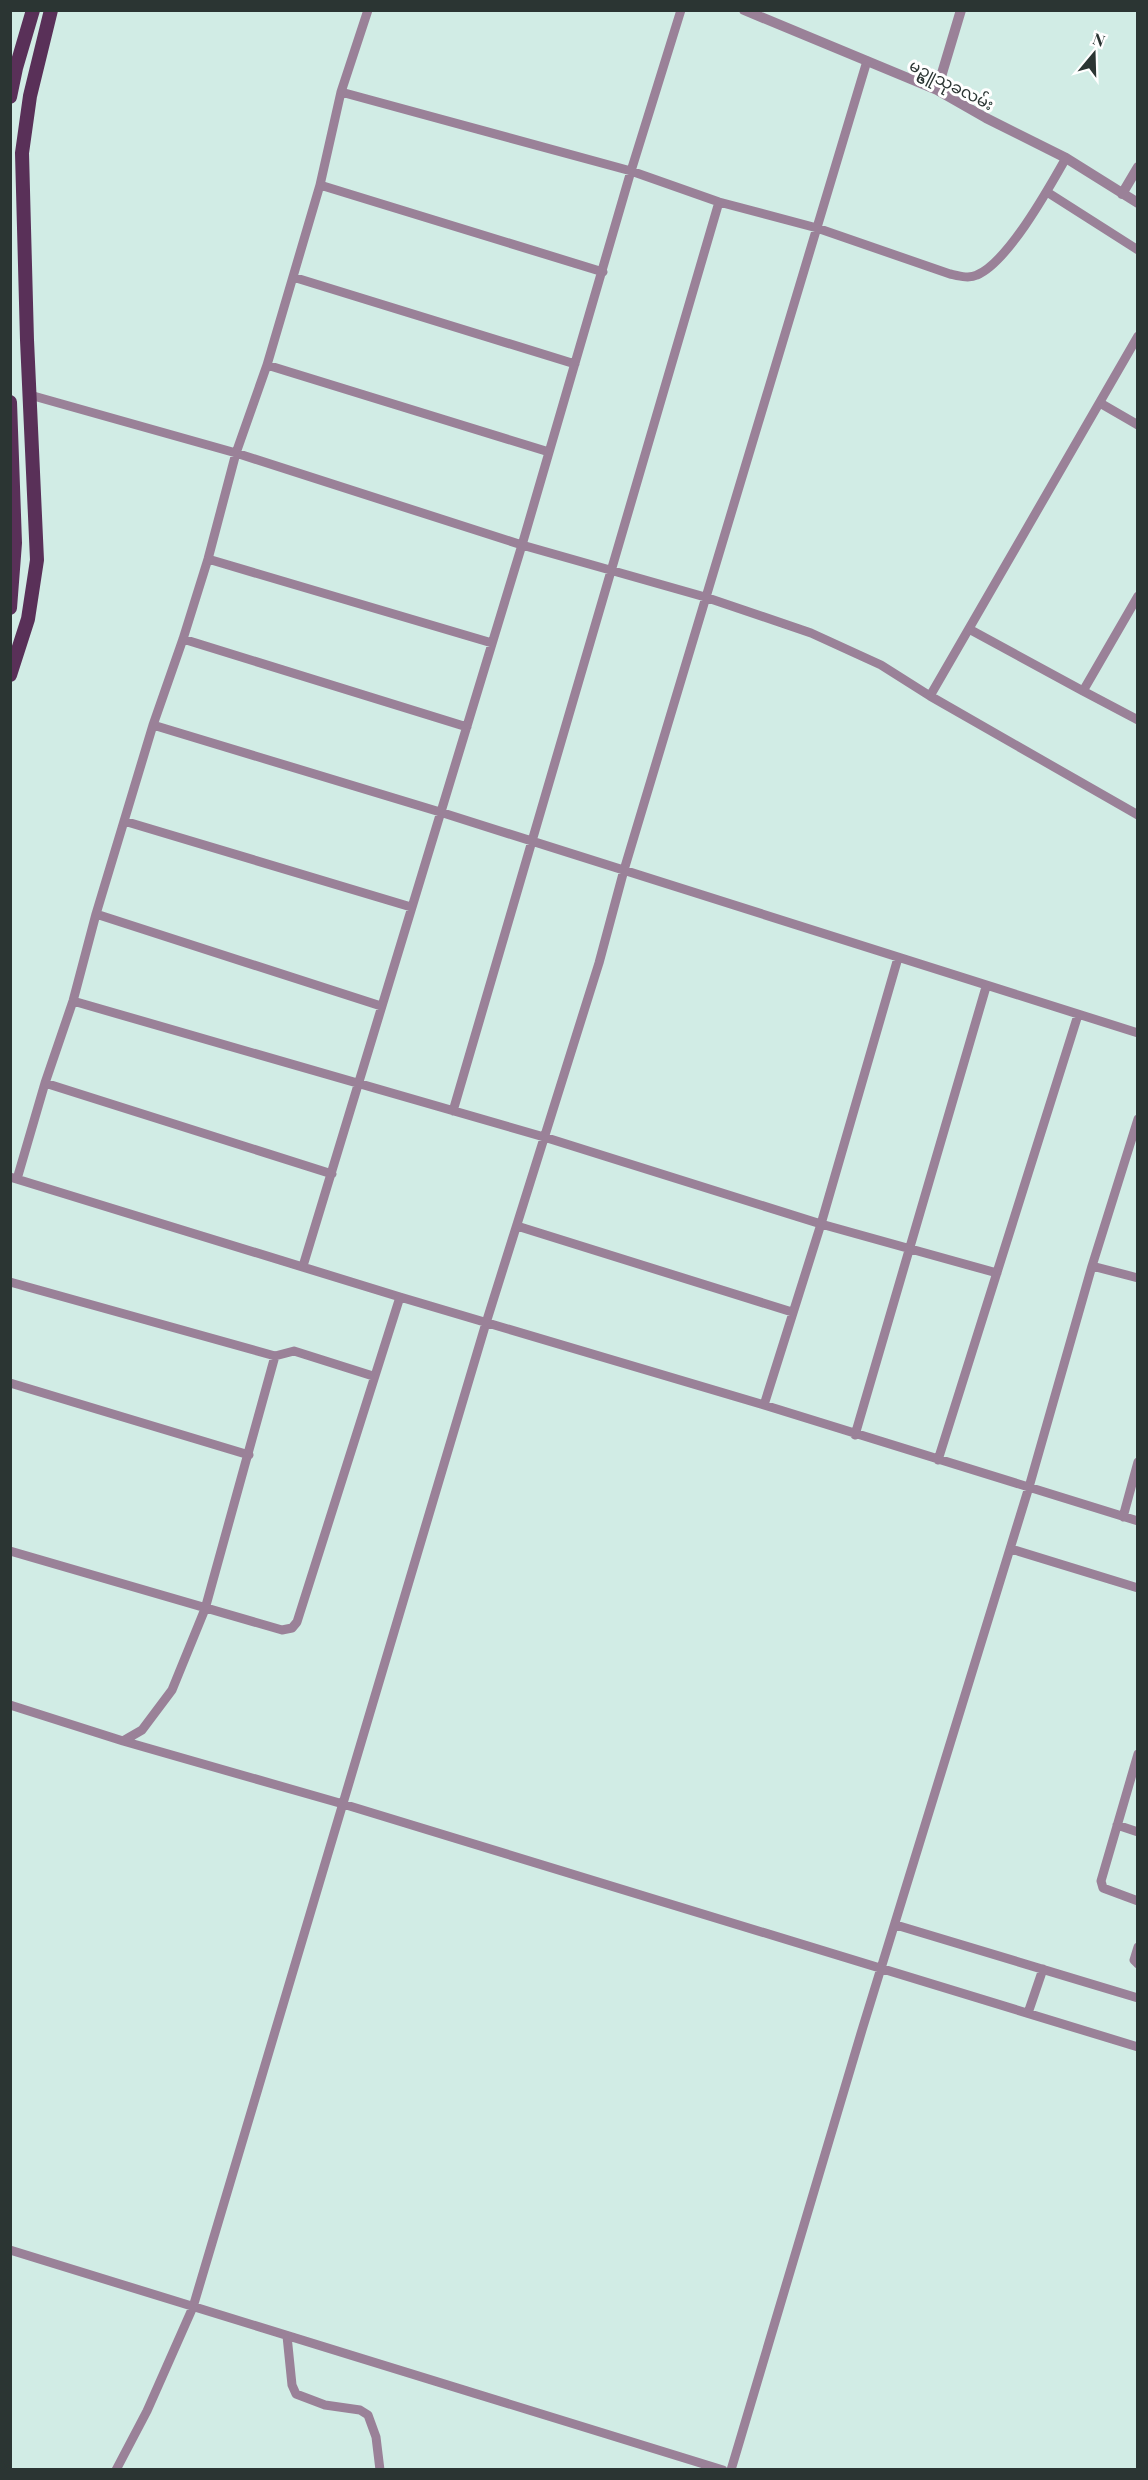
<svg xmlns="http://www.w3.org/2000/svg" width="1148" height="2480" font-family="'Playfair Display','Noto Sans Myanmar',serif">
  <style>
    .lines { fill: none; stroke-linecap: round; stroke-linejoin: round }
    .minor { stroke: #9a8198; stroke-width: 9 }
    .tertiary { stroke: #9a8198; stroke-width: 10 }
    .primary { stroke: #593058; stroke-width: 14 }
    .labels { text-anchor: middle; dominant-baseline: central; stroke-width: 6; stroke-linejoin: round; paint-order: stroke }
    .street-label { font-size: 16px; fill: #2b3533; stroke: #fff }
  </style>
  <rect width="100%" height="100%" fill="#d1ece5"/>
  <g class="lines">
    <path class="minor" d="M341 92 631 171 719 202 817 228 950 274C959 276 969 279 977 275 1008 262 1049 188 1066 158
      M320 185 603 272
      M1047 192 1138 250
      M293 277 575 364
      M267 365 549 452
      M30 395 236 453 522 545 705 597 811 633 881 665 930 696 1138 815
      M1100 403 1138 425
      M208 559 492 643
      M1138 596 1083 691 1138 720
      M969 629 1083 691
      M183 639 467 727
      M930 696 1138 336
      M153 725 440 812 1138 1033
      M124 821 411 907
      M96 914 381 1006
      M73 1001 544 1137 821 1224 997 1273
      M45 1083 332 1174
      M453 1111 719 202
      M10 1177 400 1297 764 1405 1138 1521
      M17 1179 45 1083 73 1001 96 914 153 725 183 639 208 559 236 453 267 365 320 185 341 92 368 10
      M517 1226 792 1312
      M303 1266 522 545 631 171 681 10
      M1092 1266 1138 1278
      M10 1282 275 1356 205 1609 172 1690 142 1730 123 1741
      M275 1356 294 1351 373 1376
      M10 1383 249 1455
      M764 1405 821 1224 898 958
      M855 1435 986 987
      M938 1460 1078 1015
      M1123 1517 1138 1462
      M1011 1549 1138 1588
      M10 1551 282 1630 292 1628 297 1622 400 1297
      M10 1705 123 1741 343 1804 1138 2047
      M1138 1754 1101 1881 1103 1888 1138 1901
      M1117 1825 1138 1832
      M896 1925 1138 1998
      M1138 1947 1134 1960 1138 1964
      M1028 2013 1043 1969
      M10 2250 723 2470
      M287 2336 292 2385 296 2394 325 2405 360 2410 368 2415 376 2437 380 2470
      M116 2470 147 2411 193 2307 486 1323 599 963 624 870 867 61
      M731 2470 862 2030 1029 1487 1092 1266 1138 1119"/>
    <path class="tertiary" d="M744 10 937 90 986 118 1066 158 1138 203
      M937 90 961 10
      M1122 194 1138 167"/>
    <path class="primary" d="M10 97 16 68 33 10
      M10 402 15 543 10 608
      M10 675 28 619 37 560 27 340 22 153 30 96 51 10"/>
  </g>
  <g class="labels">
    <g class="street-label">
      <text transform="translate(952 84) rotate(27)">မဥ္ဇူသုခလမ်း</text>
    </g>
  </g>
  <rect width="1148" height="2480" fill="none" stroke="#2b3533" stroke-width="24"/>
  <g transform="translate(1094 54) rotate(19)" stroke="#ffffff" stroke-width="4.5" paint-order="stroke">
  <path d="M0-4.5L10 22L0 15L-10 22Z" fill="#2b3533"/>
  <text y="-9" font-size="16" font-weight="bold" text-anchor="middle" fill="#2b3533">N</text>
  </g>
</svg>
